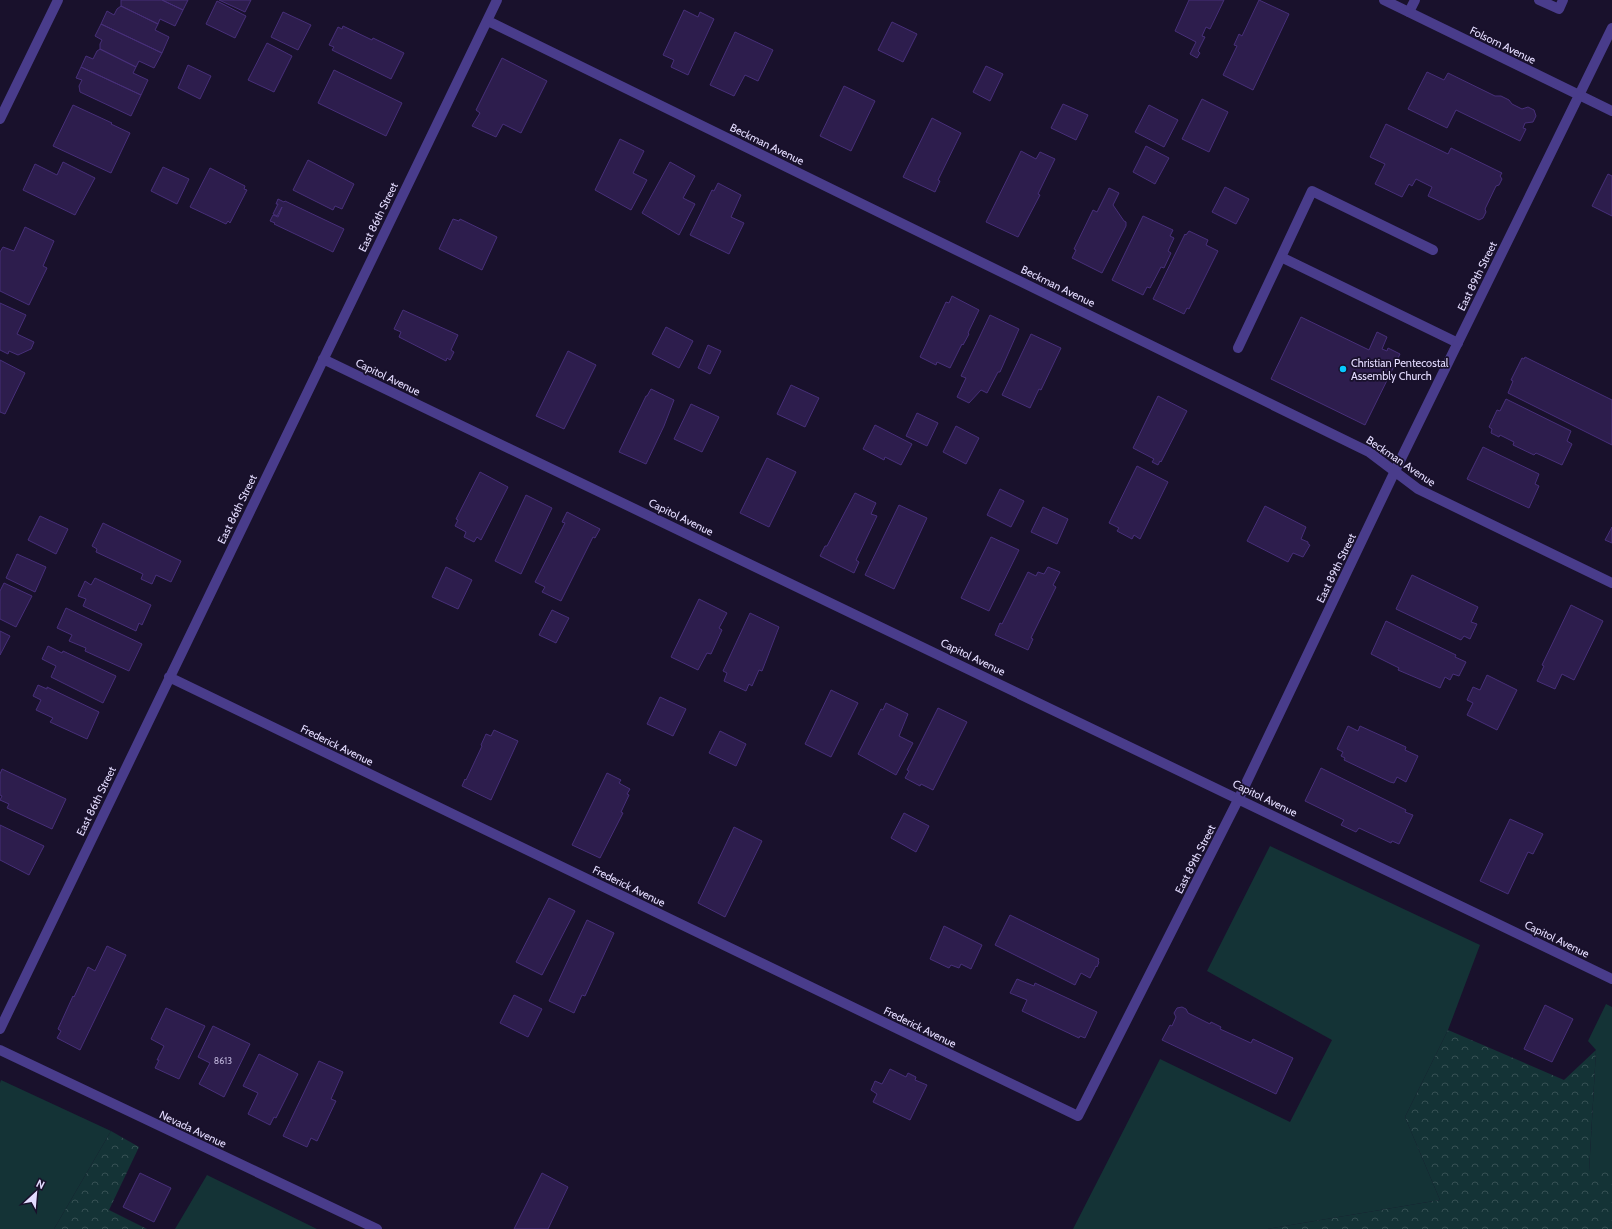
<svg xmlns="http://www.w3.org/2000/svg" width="1612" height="1229" font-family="Cabin,sans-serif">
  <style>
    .green { fill: #143336 }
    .forest { fill: url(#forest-crowns) }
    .building { fill: #2d1d4d; stroke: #472f79 }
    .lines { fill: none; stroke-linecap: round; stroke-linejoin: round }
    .lane { stroke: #493c8b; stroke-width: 10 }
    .street { stroke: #493c8b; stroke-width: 10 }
    .poi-dot { fill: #08c8ff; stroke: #19112c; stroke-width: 1.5 }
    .labels { text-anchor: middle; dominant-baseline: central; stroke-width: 3.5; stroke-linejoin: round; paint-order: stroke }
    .number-label { font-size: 9px; fill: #b6acd2 }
    .street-label { font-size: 11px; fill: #e4dcff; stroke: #19112c }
    .poi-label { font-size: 11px; fill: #e4dcff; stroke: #19112c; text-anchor: start }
  </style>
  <defs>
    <pattern id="forest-crowns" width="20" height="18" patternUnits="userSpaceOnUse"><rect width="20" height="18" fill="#143336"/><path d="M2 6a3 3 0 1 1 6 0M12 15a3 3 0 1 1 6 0" fill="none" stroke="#365054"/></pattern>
  </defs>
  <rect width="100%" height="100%" fill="#19112c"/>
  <path class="green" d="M1270 846 1480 945 1448 1030 1405 1117 1440 1200 1267 1229H1073L1160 1059 1290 1122 1332 1040 1207 971Z
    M1606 1004 1612 1007V1172H1589L1596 1050 1588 1041Z
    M1 1080 111 1131 54 1229H0V1083Z
    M207 1175 317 1229H175Z"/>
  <path class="forest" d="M1448 1030 1564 1080 1596 1050 1589 1171 1612 1172V1229H1267L1440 1200 1405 1117Z
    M111 1131 139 1147 109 1210 147 1229H54Z"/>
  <path class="building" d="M121 0H162L183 10 175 26 160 19 158 24 121 6Z
    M162 0H188L183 10Z
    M219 0H251L245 12Z
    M1189 0H1224L1210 29 1206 27 1202 36 1205 37 1198 51 1200 53 1197 58 1190 54 1196 42 1175 31Z
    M1259 0 1289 14 1253 90 1223 75 1237 46 1234 45 1239 34 1242 36Z
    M217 1 246 16 235 38 206 24Z
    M121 6 158 24 155 30 169 37 162 53 101 24 107 11 114 15 117 9Z
    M684 10 698 17 700 12 714 19 688 75 671 67 674 60 663 55Z
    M283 12 311 25 298 50 271 37Z
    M892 22 917 34 903 62 878 50Z
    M101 24 162 53 154 68 139 61 136 67 100 49V44L102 40 95 36Z
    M343 26 372 40 373 38 404 53 391 79 332 50 334 47 329 45 338 27 342 29Z
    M735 32 773 50 758 81 745 75 734 96 710 85Z
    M267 43 292 56 274 92 248 80Z
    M100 49 136 67 133 73 148 80 141 95 81 67 86 56 93 59 97 51Z
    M502 58 547 81 521 133 503 124 496 137 472 126 480 113 476 110Z
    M188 65 211 76 200 99 178 88Z
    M986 66 1003 74 990 101 973 92Z
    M81 67 141 95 131 116 80 92 79 86 82 80 76 78Z
    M334 70 402 103 386 136 318 103Z
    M1427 72 1444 80 1448 73 1495 96H1501L1509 100 1512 104 1522 109 1528 107 1534 110 1536 116 1533 122 1525 123 1523 128 1526 129 1520 141 1456 110 1447 128 1408 109Z
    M844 86 875 101 851 151 820 136Z
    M1202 99 1228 112 1209 152 1182 139Z
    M1063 104 1088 115 1076 140 1051 128Z
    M73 105 112 123 111 124 130 133 111 173 53 146Z
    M1149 105 1178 120 1164 147 1135 132Z
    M932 118 961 133 938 180 940 181 935 192 903 177Z
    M1386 124 1448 154 1451 148 1502 173 1500 176 1502 179 1499 185 1496 186 1485 209 1486 212 1483 218 1479 220 1428 196 1432 187 1416 179 1412 186 1409 184 1402 197 1375 184 1385 164 1370 157Z
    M620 139 644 151 633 173 647 180 631 210 595 190Z
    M1146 146 1169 158 1155 184 1133 172Z
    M1021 151 1036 159 1040 152 1055 159 1038 194 1040 195 1018 237 986 222Z
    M308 160 354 184 342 209 335 206 333 210 293 190Z
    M63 162 95 178 75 215 23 190 35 164 57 175Z
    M670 162 695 176 683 198 695 204 679 235 642 213Z
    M163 167 189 179 177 204 151 191Z
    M210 168 245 186 244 189 247 190 230 223 228 221 226 224 190 207Z
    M1608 174 1612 176V216L1592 206Z
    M718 183 741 195 731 217 744 223 729 254 690 235 712 190 714 191Z
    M1225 187 1249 199 1236 224 1212 212Z
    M1109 188 1119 193 1113 205 1124 221 1126 222V226L1102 273 1072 258 1076 250 1074 249 1093 210 1097 212Z
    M278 199 284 202 285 201 344 229 333 252 274 224 275 223 270 221 273 215 278 217 282 207 277 216 273 214 278 204H276Z
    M1143 216 1173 230 1170 236 1174 238 1168 251 1171 253 1164 268 1161 267 1150 288 1147 287 1143 295 1112 280Z
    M453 219 459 221 460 219 497 237 482 270 439 249Z
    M25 227 54 241 43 266 47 268 29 305 0 291V252L3 247 14 251Z
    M1189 231 1208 240 1206 245 1218 251 1189 309 1187 308 1184 314 1153 299 1185 234 1186 235Z
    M952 296 979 310 968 333 969 334 963 345 962 344 950 368 937 362 936 365 920 357 946 302 949 303Z
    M0 303 26 315 17 334 34 342 31 349 18 355 9 351 8 354 0 350Z
    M403 310 458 335 451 350 454 352 450 360 447 358 446 361 399 337 401 332 394 329Z
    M990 315 1019 329 1000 372H998L987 393 981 390 969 403 957 397 966 378 961 376Z
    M1301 317 1369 350 1377 332 1387 337 1382 349 1387 351 1388 348 1400 354 1365 425 1271 379Z
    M666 327 693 341 679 368 652 354Z
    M1031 334 1061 348 1041 390 1039 389 1030 408 1002 395Z
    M708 345 721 351 710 374 698 368Z
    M568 351 596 365 564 429 536 416Z
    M1525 357 1612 400V445L1508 393 1513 381 1511 380 1522 358 1524 359Z
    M0 360 25 373 5 414 0 412Z
    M791 385 819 398 805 427 777 414Z
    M651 389 674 400 664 426 646 464 619 452 646 396H647Z
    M1158 396 1187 411 1161 462 1160 461 1158 465 1152 462 1154 459 1133 448Z
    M1506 399 1571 431 1567 441 1572 444 1562 465 1536 453 1534 455 1513 445 1514 442 1500 435 1499 437 1491 433 1492 429 1489 427 1497 410 1500 411Z
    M691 404 719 417 702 452 674 439Z
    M917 413 938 423 927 446 906 436Z
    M875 425 912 444 901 465 885 457 884 460 863 449Z
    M956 426 979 438 966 464 943 452Z
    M1483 447 1539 474 1535 484 1539 486 1529 508 1467 479Z
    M767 458 796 472 769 527 740 513Z
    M1137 466 1168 482 1140 539 1134 535 1132 539 1117 531 1119 528 1109 523Z
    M480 472 508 487 481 540 477 537 474 542 464 537 466 532 455 526 458 520 456 519Z
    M1000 489 1024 501 1011 527 987 515Z
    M855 493 876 503 871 514 877 516 856 560 859 562 854 573 820 556 825 546H827Z
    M526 495 552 508 521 574 495 561Z
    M899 505 927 518 894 589 865 575Z
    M1265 506 1306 527 1301 539 1308 542V544L1310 545 1303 557 1293 553 1288 562 1247 541Z
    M1043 507 1068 519 1057 544 1031 532Z
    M567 512 600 529 595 538 593 537 561 601 542 592 545 587 535 582 565 523 562 522Z
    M40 516 68 529 56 554 28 540Z
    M103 523 181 561 171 582 156 575 152 584 141 579 143 574 96 552 97 549 92 546Z
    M1612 527V543L1605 540Z
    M991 537 1019 550 989 611 961 598Z
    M17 554 46 567 35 592 6 578Z
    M446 567 472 580 458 609 432 597Z
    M1048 567 1060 572 1053 585 1056 587 1031 638 1033 639 1028 650 995 635 1000 623 1002 624 1028 572 1036 576 1038 572 1044 574Z
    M1412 575 1478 607 1471 622 1477 624 1470 639 1464 636 1461 640 1396 609Z
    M95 578 151 605 142 625 139 623 136 631 83 606 86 599 78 596 85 581 91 585Z
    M4 583 32 596 16 627 0 619V591Z
    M699 599 727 613 719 628 722 630 711 654 707 653 698 670 671 657Z
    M1571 605 1603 621 1574 680 1562 674 1555 689 1537 681 1544 666 1542 665Z
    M66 608 142 644 129 671 85 651 86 648 69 641 72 635 57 628Z
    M552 610 569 618 556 643 539 635Z
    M750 613 779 627 762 671 759 670 752 686 749 684 746 691 724 681 727 673 723 671Z
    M1386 621 1456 655 1455 657 1466 662 1459 676 1453 674 1450 680 1445 677 1440 688 1398 670 1399 668 1371 654Z
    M0 631 10 636 0 655Z
    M48 646 62 653 63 651 116 676 103 703 51 677 56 666 42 659Z
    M1487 675 1517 690 1497 730 1467 715 1473 703 1467 700 1473 687 1480 690Z
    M38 685 47 689V687L99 712 87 739 50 722 53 718 36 710 41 700 33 696Z
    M831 690 858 703 831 757 805 744Z
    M660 697 686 709 673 736 647 724Z
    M886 703 908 714 899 736 913 743 896 775 858 754 881 709 883 710Z
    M938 708 967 722 933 790 921 784 920 786 905 778 909 771 907 770Z
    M1348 726 1358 731 1360 726 1406 747 1405 750 1418 756 1406 782 1397 777 1394 783 1390 782 1344 760 1345 758 1341 756 1343 752 1337 749Z
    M494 730 518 741 491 800 462 786 465 779 466 780 482 746 481 745 486 734 491 736Z
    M720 731 746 744 736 766 709 753Z
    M1321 768 1406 810 1405 812 1413 815 1399 844 1392 841 1391 843 1359 828 1356 832 1341 825 1344 820 1305 801Z
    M2 769 66 799 52 829 7 808 9 804 0 800 2 796 0 795V774Z
    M607 773 621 780 619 783 630 789 627 794 629 795 621 812 623 813 600 858 572 845Z
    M904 813 929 826 916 852 891 838Z
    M1510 819 1543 834 1533 854 1528 852 1508 894 1480 881Z
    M0 825 44 846 29 875 0 860Z
    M734 827 762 841 725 917 698 903Z
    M549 898 575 911 542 975 516 962Z
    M1010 915 1099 959 1098 961 1099 962 1097 967 1096 966 1090 978 1081 973 1075 985 995 945Z
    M587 920 614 933 585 996 582 995 574 1013 549 1001Z
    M944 926 982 945 971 969 961 964 959 968 951 965 949 968 930 959Z
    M107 946 126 955 80 1050 57 1038 61 1031 58 1029 73 996 74 997 88 967 95 971Z
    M1017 979 1034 986 1035 983 1097 1012 1085 1038 1080 1036 1079 1038 1022 1011 1027 1000 1010 993Z
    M514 995 542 1009 528 1037 500 1023Z
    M1545 1005 1573 1019 1552 1062 1524 1049Z
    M1182 1007 1186 1009 1188 1013 1210 1024 1211 1022 1221 1027 1220 1029 1251 1043 1253 1039 1293 1058 1276 1094 1162 1040 1170 1025 1172 1026 1176 1017 1174 1013 1177 1008Z
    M166 1008 205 1026 179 1079 155 1068 159 1060H157L164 1046 151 1039Z
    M213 1026 250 1044 224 1097 199 1084 210 1063 198 1057Z
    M259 1054 298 1074 276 1118 274 1117 270 1125 248 1114 258 1093 243 1086Z
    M319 1061 343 1072 331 1099 336 1101 317 1141 311 1138 307 1147 283 1136Z
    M890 1069 906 1077 908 1073 916 1077 915 1080 927 1085 910 1120 873 1102 877 1094 871 1090 875 1081 882 1084Z
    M140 1173 171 1188 154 1222 123 1207Z
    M542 1173 568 1187 548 1229H514Z"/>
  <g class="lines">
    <path class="lane" d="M1539 0 1559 9 1563 0
      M1409 12 1415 0
      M1433 250 1312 191 1281 257 1458 343
      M1238 348 1281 257"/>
    <path class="street" d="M1384 0 1612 111
      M488 21 1369 452 1418 489 1612 583
      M0 119 58 0
      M323 359 1612 979
      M169 677 1078 1116 1239 798 1395 471 1612 28
      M0 1029 497 0
      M0 1050 377 1229"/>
  </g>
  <circle class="poi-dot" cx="1343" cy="369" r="4"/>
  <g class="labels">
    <g class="number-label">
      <text x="223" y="1060">8613</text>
    </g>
    <g class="street-label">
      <text transform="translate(1503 45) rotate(26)">Folsom Avenue</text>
      <text transform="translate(767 144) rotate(26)">Beckman Avenue</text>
      <text transform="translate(378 217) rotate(-64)">East 86th Street</text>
      <text transform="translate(1477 276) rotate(-64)">East 89th Street</text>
      <text transform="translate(1058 286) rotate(26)">Beckman Avenue</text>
      <text transform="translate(388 377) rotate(26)">Capitol Avenue</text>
      <text transform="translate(1401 461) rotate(34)">Beckman Avenue</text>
      <text transform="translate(237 509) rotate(-64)">East 86th Street</text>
      <text transform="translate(681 517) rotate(26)">Capitol Avenue</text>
      <text transform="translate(1336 568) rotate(-64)">East 89th Street</text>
      <text transform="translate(973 657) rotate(26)">Capitol Avenue</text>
      <text transform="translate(337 745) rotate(26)">Frederick Avenue</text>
      <text transform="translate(1265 798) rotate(26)">Capitol Avenue</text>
      <text transform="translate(96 801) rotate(-64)">East 86th Street</text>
      <text transform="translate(1195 859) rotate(-63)">East 89th Street</text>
      <text transform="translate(629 886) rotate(26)">Frederick Avenue</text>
      <text transform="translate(1557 939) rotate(26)">Capitol Avenue</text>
      <text transform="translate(920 1027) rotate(26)">Frederick Avenue</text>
      <text transform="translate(193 1129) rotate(25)">Nevada Avenue</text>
    </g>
    <g class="poi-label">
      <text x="1351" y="363">Christian Pentecostal<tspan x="1351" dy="13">Assembly Church</tspan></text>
    </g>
  </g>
  <g transform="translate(36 1193) rotate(26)" stroke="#19112c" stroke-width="3" paint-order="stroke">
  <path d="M0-3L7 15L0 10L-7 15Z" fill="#e4dcff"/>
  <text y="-6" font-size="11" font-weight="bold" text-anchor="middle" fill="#e4dcff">N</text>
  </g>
</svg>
